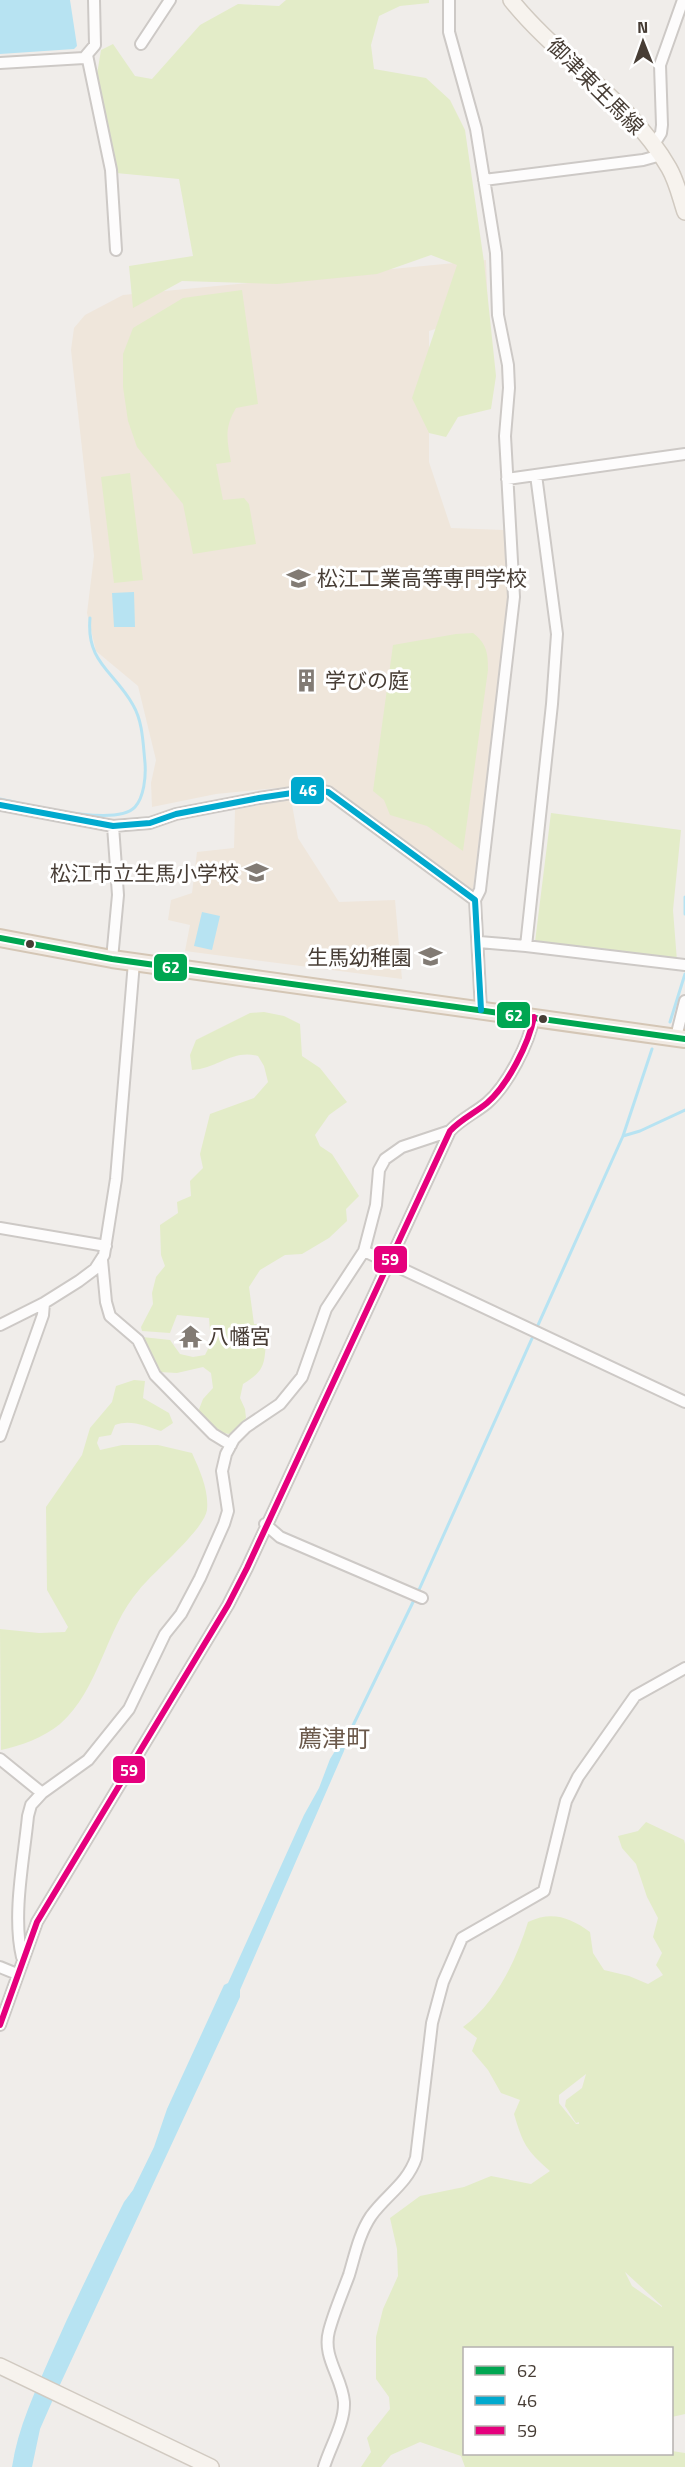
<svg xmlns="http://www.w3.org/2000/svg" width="685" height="2467" font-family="'Titillium Web','Noto Sans JP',sans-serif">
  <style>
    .education { fill: #efe6db }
    .green { fill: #e3ecc8; fill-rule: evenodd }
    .water { fill: #b7e3f2 }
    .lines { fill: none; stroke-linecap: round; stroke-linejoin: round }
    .stream { stroke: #b7e3f2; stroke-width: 3 }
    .street-casing { stroke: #cdc9c6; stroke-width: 14 }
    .secondary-casing { stroke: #d1cac1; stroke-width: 18 }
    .primary-casing { stroke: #d4c6b5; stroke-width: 20 }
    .street { stroke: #fdfcfc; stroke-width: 10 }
    .secondary { stroke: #f7f3ee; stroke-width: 15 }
    .primary { stroke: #f1eae3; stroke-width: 16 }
    .bus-1-casing { stroke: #fff; stroke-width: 10 }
    .bus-2-casing { stroke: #fff; stroke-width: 10 }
    .bus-3-casing { stroke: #fff; stroke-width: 10 }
    .bus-1 { stroke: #00a651; stroke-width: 6 }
    .bus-2 { stroke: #00a9ce; stroke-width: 6 }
    .bus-3 { stroke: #e5007d; stroke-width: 6 }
    .bus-dot { fill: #473d35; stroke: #fff; stroke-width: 2 }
    .labels { text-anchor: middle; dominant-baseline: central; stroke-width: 6; stroke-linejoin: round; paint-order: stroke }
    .street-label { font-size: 21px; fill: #473d35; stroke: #fff }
    .poi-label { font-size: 21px; fill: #473d35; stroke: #fff; text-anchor: start }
    .quarter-label { font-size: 24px; fill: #6b594b; stroke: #fff }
    .line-badge { stroke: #fff; stroke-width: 2 }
    .badge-label { font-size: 16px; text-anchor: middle; font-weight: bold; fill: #fff }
  </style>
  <rect width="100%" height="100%" fill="#f0edea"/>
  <path class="education" d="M486 260 488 312 429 331V462L451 528 504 530 508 599 473 890 337 791 317 784 216 794 152 807 151 783 156 760 138 686 96 651 87 613 94 556 71 350 74 328 85 315 123 295Z
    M291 799 298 838 339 902 395 900 402 979 185 951 190 925 168 920 171 900 192 893 197 852 234 848 235 810Z"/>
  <path class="green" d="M286 0H429V3L400 6 379 16 371 45 374 69 426 78 450 100 465 130 484 262 496 376 491 409 458 417 446 437 429 433 412 398 457 265 431 255 377 274 277 284 182 281 133 308 129 266 193 256 179 179 116 173 106 117 95 86 101 50 113 44 135 76 152 79 200 25 238 4 279 6Z
    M242 290 258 404 236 408C224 428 227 440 231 462L216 464 223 500 244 498 249 504 256 544 193 554 183 504 137 447 128 421 123 387V354L133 328 183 298Z
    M130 473 143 580 114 583 101 477Z
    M473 633C487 644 488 653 488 670L463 851 427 826 390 815 384 800 373 791 393 645 456 634Z
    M551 813 681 830 673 910 677 961 535 942Z
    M264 1012 284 1016 300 1024 302 1056 320 1068 347 1102 329 1115 315 1135 320 1146 332 1154 359 1196 346 1209 347 1221 329 1238 302 1254 285 1255 260 1270 249 1287 254 1324 265 1325 269 1330C261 1358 272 1367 243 1384L240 1398 245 1409 246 1418 238 1429 229 1434 218 1432 198 1412 203 1399 213 1388 211 1373 203 1367 177 1373 159 1372 142 1337 170 1340 180 1354 193 1357 205 1355 211 1343 209 1318 177 1315 170 1333 142 1331 141 1327 153 1304 152 1293 156 1277 165 1266 161 1255 160 1225 178 1213 177 1202 191 1196 190 1181 203 1168 200 1154 210 1114 254 1098 268 1082 264 1066 258 1056C233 1049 218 1068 192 1070L190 1055 196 1040 250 1013Z
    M134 1380 145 1381 143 1398 169 1413 173 1423 161 1431C146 1426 130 1419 115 1425L111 1435 99 1437 97 1443 100 1450 122 1445H158L192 1453C200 1471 209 1490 207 1510 204 1530 153 1572 139 1590 105 1629 100 1689 60 1724 44 1737 21 1746 1 1750L0 1629 39 1633 65 1632 68 1627 47 1590 46 1507 82 1455 90 1428 112 1402 116 1386Z
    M646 1822 684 1840 685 1844V2414L672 2417V2348H464V2454H672V2451L685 2453V2467H465L461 2456 420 2442 391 2455 381 2467H361L371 2452 367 2438 390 2409 389 2397 376 2379V2337L383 2309 398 2276 397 2249 390 2218 420 2196 464 2187 491 2176 531 2184 550 2171C526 2150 523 2144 514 2114L520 2100 501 2093 488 2070 472 2051 477 2038 463 2027C496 2003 516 1961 528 1922 552 1911 569 1917 590 1932L593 1953 604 1970 629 1976 648 1984 663 1975 656 1965 662 1953 653 1937 658 1918 647 1897 636 1864 622 1848 618 1836 638 1831ZM586 2074 582 2088 566 2100 565 2106 576 2123 579 2122V2124H576L559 2103V2095ZM625 2272 662 2306V2307L632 2286Z"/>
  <path class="water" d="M0 0H70L77 46 74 49 0 54Z
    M134 592 135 627H114L112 593Z
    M202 912 220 916 212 950 194 946Z
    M340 1743H346L344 1751 240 1990V1997L51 2404 40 2429 32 2467H12C18 2427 35 2392 51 2355 74 2303 99 2252 124 2202L133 2190 154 2147 167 2109 224 1985 228 1983 304 1815 319 1788 330 1759Z"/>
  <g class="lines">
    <path class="stream" d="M0 799C26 804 116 828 135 807 144 797 146 777 145 763 143 744 143 722 133 705 114 671 86 663 90 618
      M685 897V914
      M670 1022 685 974
      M623 1136 652 1049
      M418 1592 623 1136 640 1131 685 1110
      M343 1746 415 1598"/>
    <defs>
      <path id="street" d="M449 0V32L476 129 496 253 498 315 508 365 509 388 505 436 514 597 480 890 475 900
        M141 44 170 0
        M87 55 111 170 116 250
        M0 63 84 58 95 45 94 0
        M654 144 661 133 662 125 660 65 683 0
        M484 180 643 160 661 155
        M507 479 685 454
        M0 805 113 826 150 823 176 814 259 798 312 790 328 792 475 900 481 1010
        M479 942 526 946 552 704 557 634 536 475
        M526 946 685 965
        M112 959 118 895 113 826
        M676 1037 685 1001
        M0 1228 106 1246
        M364 1251 685 1402
        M102 1260 106 1302 110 1316 138 1340 155 1375 213 1434 231 1445
        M0 1325 44 1303 79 1281 95 1269 104 1255 116 1179 134 962
        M0 1436 43 1315 44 1303
        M265 1524 280 1537 422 1598
        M0 1759 42 1793
        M22 1957C12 1915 24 1858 28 1816L31 1805 42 1793 88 1760 129 1709 165 1634 181 1614 200 1578 224 1524 228 1511 222 1471 226 1454 234 1439 246 1427 280 1404 302 1377 326 1309 364 1251 376 1205 379 1170 385 1159 402 1147 450 1131
        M0 1967 17 1974
        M0 2025 37 1922 228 1605 247 1568 450 1131C461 1119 475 1113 487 1103 508 1085 529 1043 534 1017
        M324 2467C330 2447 345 2423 344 2402 342 2377 322 2357 329 2331 334 2312 342 2294 349 2275 355 2255 359 2234 371 2216 386 2195 407 2184 416 2158L432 2023 443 1982 462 1938 544 1891 566 1801 578 1777 635 1696 685 1668"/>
      <path id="secondary" d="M511 0C559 60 630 100 669 168 677 182 680 197 685 212
        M0 2366 211 2467"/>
      <path id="primary" d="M0 938 112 959 685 1039"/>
    </defs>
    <use href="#street" class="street-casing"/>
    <use href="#secondary" class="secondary-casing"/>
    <use href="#primary" class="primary-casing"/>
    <use href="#street" class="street"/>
    <use href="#secondary" class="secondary"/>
    <use href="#primary" class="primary"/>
    <defs>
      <path id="bus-1" d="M0 938 112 959 685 1039"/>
      <path id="bus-2" d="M0 805 113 826 150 823 176 814 259 798 312 790 328 792 475 900 481 1010"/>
      <path id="bus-3" d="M0 2025 37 1922 228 1605 247 1568 450 1131C461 1119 475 1113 487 1103 508 1085 529 1043 534 1017"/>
    </defs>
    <use href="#bus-1" class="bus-1-casing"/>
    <use href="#bus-2" class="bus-2-casing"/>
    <use href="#bus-3" class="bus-3-casing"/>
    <use href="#bus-1" class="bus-1"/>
    <use href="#bus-2" class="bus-2"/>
    <use href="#bus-3" class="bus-3"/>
  </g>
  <defs>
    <symbol id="university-bare" viewBox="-9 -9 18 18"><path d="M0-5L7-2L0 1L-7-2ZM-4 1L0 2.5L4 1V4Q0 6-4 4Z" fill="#827b74" stroke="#fff" stroke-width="2.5" paint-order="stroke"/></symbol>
    <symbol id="building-bare" viewBox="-9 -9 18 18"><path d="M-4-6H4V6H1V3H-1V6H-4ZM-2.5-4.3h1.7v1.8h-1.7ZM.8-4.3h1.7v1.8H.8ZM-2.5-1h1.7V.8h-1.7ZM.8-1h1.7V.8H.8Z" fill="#827b74" stroke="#fff" stroke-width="2.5" paint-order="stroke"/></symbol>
    <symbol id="school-bare" viewBox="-9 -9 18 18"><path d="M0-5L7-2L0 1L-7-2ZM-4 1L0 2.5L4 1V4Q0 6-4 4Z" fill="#827b74" stroke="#fff" stroke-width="2.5" paint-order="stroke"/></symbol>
    <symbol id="temple-bare" viewBox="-9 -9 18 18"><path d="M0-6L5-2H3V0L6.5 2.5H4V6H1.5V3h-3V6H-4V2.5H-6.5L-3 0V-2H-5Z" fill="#827b74" stroke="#fff" stroke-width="2.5" paint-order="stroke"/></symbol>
  </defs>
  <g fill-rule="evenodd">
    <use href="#university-bare" x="282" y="562" width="33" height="33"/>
    <use href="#building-bare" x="290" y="664" width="33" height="33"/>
    <use href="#school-bare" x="240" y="856" width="33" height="33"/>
    <use href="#school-bare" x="414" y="940" width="33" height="33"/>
    <use href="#temple-bare" x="174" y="1320" width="33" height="33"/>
  </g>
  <g class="bus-dot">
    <circle cx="30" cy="944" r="5"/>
    <circle cx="543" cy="1019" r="5"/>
  </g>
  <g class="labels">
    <g class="street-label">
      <text transform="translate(596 86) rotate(45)">御津東生馬線</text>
    </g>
    <g class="poi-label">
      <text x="317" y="578">松江工業高等専門学校</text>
      <text x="325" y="680">学びの庭</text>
      <text x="239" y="873" text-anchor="end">松江市立生馬小学校</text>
      <text x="412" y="957" text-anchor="end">生馬幼稚園</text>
      <text x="208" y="1336">八幡宮</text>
    </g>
    <g class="quarter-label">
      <text x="334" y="1738">薦津町</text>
    </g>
  </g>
  <g class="line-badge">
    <rect x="290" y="776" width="35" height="29" rx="6" fill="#00a9ce"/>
    <rect x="153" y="953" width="35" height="29" rx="6" fill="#00a651"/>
    <rect x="496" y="1001" width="35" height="28" rx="6" fill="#00a651"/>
    <rect x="373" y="1245" width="35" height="29" rx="6" fill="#e5007d"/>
    <rect x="112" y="1755" width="34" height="29" rx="6" fill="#e5007d"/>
  </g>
  <g class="badge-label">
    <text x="308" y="796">46</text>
    <text x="171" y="973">62</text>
    <text x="514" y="1021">62</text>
    <text x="390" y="1265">59</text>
    <text x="129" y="1776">59</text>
  </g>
  <rect x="463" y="2347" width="210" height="108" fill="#ffffff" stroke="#b5b1ae" stroke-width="1.5"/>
  <rect x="475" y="2366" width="30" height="9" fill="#00a651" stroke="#b5b1ae" stroke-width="1.5"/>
  <text x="517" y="2377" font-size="18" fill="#473d35">62</text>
  <rect x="475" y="2396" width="30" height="9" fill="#00a9ce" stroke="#b5b1ae" stroke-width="1.5"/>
  <text x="517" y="2407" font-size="18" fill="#473d35">46</text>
  <rect x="475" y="2426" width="30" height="9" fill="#e5007d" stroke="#b5b1ae" stroke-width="1.5"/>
  <text x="517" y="2437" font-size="18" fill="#473d35">59</text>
  <g transform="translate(643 42) rotate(359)" stroke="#ffffff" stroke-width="4.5" paint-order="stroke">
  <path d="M0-4.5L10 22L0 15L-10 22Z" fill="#473d35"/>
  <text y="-9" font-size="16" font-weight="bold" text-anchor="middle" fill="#473d35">N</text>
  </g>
</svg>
